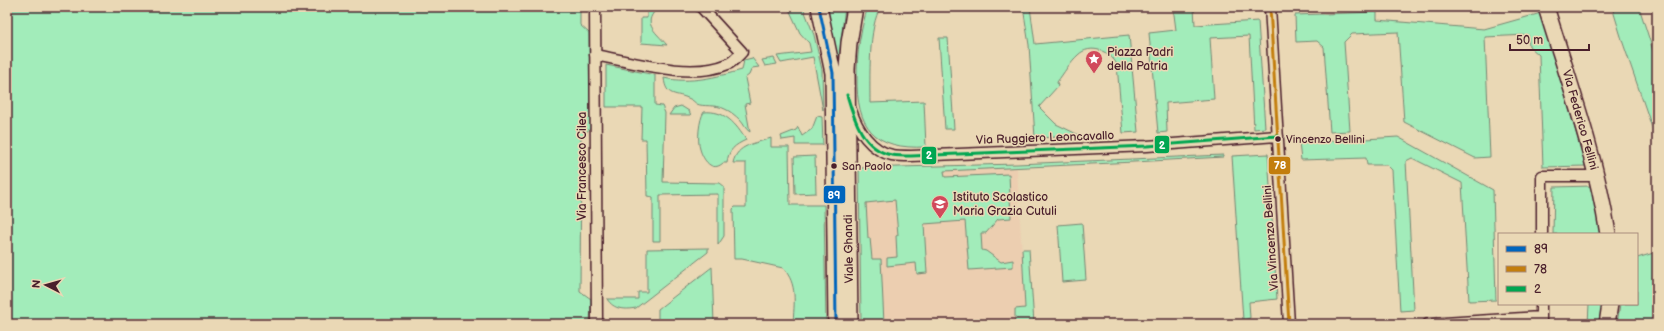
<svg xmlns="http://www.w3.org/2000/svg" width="1664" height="331" font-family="'Balsamiq Sans',sans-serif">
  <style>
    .built { fill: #ecceb0 }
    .green { fill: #a2ecba; stroke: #768672 }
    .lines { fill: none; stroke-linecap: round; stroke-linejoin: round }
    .street-casing { stroke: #4a1f2b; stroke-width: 13 }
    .secondary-casing { stroke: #4a1f2b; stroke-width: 18 }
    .street { stroke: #ead8b5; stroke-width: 10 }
    .secondary { stroke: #ead8b5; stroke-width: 15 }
    .bus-1-casing { stroke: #ead8b5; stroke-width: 6 }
    .bus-2-casing { stroke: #ead8b5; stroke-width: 6 }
    .bus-3-casing { stroke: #ead8b5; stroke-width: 6 }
    .bus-1 { stroke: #0065bd; stroke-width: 3 }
    .bus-2 { stroke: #c37e0d; stroke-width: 3 }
    .bus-3 { stroke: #00a651; stroke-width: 3 }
    .bus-dot { fill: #4a1f2b; stroke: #ead8b5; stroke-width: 1.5 }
    .labels { text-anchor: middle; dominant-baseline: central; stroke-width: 3; stroke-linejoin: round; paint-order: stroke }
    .bus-label { font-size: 11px; fill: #4a1f2b; stroke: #ead8b5; text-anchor: start }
    .poi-label { font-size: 12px; fill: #4a1f2b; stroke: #ead8b5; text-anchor: start }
    .street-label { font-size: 12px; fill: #4a1f2b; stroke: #ead8b5 }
    .line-badge { stroke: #ead8b5; stroke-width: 1.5 }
    .badge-label { font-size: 11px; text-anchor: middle; font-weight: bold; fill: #fff }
  </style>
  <rect width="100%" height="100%" fill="#ead8b5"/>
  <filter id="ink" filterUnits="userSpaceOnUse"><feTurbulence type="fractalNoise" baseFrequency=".025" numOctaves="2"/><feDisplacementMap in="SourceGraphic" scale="8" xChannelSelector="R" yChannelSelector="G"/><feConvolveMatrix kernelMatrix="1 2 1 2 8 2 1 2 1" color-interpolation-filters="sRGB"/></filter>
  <g filter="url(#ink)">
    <path class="built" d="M1017 168 1026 324H861L859 173Z"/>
    <path class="green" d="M7 7H580V25L589 33 590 128 581 138 580 291 591 299 590 324H7Z
      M647 7H659C641 23 654 30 667 45L641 43V18H647Z
      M788 7H803L814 35 822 70 823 110 813 57 781 63 777 56 811 52 809 43 800 33Z
      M826 7H845L838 65Z
      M868 7H881C868 25 870 80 870 103L924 101 926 147C874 150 856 127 857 77 857 53 860 30 868 7Z
      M1023 7H1030L1035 44 1129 35 1138 132 1123 133 1117 65C1111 51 1090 43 1078 55 1070 62 1064 73 1057 82L1058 86 1039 107 1056 124 1081 136 1035 138 1029 45Z
      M1173 7H1194L1195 25 1258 21 1265 128 1254 129 1249 36 1210 38 1214 99 1166 103 1167 132 1158 133 1149 33 1176 30Z
      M1612 7H1639L1657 63V142L1623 43Z
      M1377 12V20L1484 29 1541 13 1586 166 1543 167 1539 55 1529 46 1528 35 1485 37 1490 157 1475 158 1404 122 1398 32 1352 34 1344 42 1350 131 1330 132 1324 47 1317 41 1296 42 1295 15Z
      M939 38H948L954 129H945Z
      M752 58 759 67 752 68 749 75 745 78 750 103 745 104 750 132C745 129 744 124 740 120 736 116 730 111 725 109 716 104 702 107 697 104 695 103 693 100 690 99 676 92 666 98 664 78 690 84 716 77 742 70L744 60Z
      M774 58 777 64 765 66 762 60Z
      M606 65 655 75V105L662 106 665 113 663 182 719 183 724 187V236L718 245V194L660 195V241H653V197L647 196 646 139H641L642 107H606Z
      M681 106 689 111 691 115H669L674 108Z
      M704 112C725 110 736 124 746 140 735 145 728 150 727 163H723C712 173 703 160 700 149 697 141 699 119 704 112Z
      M817 116 822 117 823 145H795V138L782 140 781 136 796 130 798 127 802 136 812 129Z
      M1398 137 1493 190 1496 300 1469 301 1462 183 1412 158 1406 161 1414 310 1400 311 1392 170 1387 165H1367L1366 158 1301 160 1299 143Z
      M771 138V147H789L790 205H824L826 324H793C794 303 798 284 783 268L742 259H734L733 209 735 207H746V163H733C737 144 755 144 771 138Z
      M1268 154 1277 299 1249 302 1250 318 1243 320 1232 156Z
      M1223 155V157L1134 162 944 171 945 177 1009 174 1011 218 998 219 986 233H981L982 250 986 251 1001 262 1013 260V267L969 270 965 221 924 224 927 273 917 274 916 263 887 266V258L897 257 896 236 898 235 895 200 866 203 868 238H870L872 259H881L884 324H861L859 168 1017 164Z
      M815 156 816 193 795 194 794 157Z
      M1592 186 1602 234H1553L1554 187Z
      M1082 223 1086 280 1062 282 1058 225Z
      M708 248V252L636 308C625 310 614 310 607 299H638V292H647V249Z
      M1022 249H1029L1034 324H1015V309L1025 308Z
      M1657 252V324H1617L1620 304H1637V258Z
      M712 267 714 324H658V309Z
      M1589 304H1602L1600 324H1588Z"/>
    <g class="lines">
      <defs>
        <path id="street" d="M595 7 597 324
          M1270 7 1289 324
          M595 55C633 62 691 80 728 64 733 62 738 56 742 52L701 7
          M851 110C857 129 871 151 892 155 898 156 905 156 911 156L1147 146 1278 136
          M1542 234V176H1596
          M1428 324 1541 317
          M1541 324V304"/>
        <path id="secondary" d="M819 7 833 73 836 324
          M1546 7C1569 82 1596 157 1608 234
          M850 324 847 69 849 43 855 7
          M1607 324 1610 304"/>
      </defs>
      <use href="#street" class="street-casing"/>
      <use href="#secondary" class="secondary-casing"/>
      <use href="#street" class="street"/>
      <use href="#secondary" class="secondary"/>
      <defs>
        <path id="bus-1" d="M819 7 833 73 836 324"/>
        <path id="bus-2" d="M1270 7 1289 324"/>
        <path id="bus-3" d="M847 95C854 119 863 150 892 155 898 156 905 156 911 156L1147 146 1278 136"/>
      </defs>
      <use href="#bus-1" class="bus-1-casing"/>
      <use href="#bus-2" class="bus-2-casing"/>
      <use href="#bus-3" class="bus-3-casing"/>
      <use href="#bus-1" class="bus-1"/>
      <use href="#bus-2" class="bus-2"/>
      <use href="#bus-3" class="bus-3"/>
    </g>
  </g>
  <defs>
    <symbol id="sight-pin" viewBox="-11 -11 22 30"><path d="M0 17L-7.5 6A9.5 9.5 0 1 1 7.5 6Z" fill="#d1495b" stroke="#ead8b5"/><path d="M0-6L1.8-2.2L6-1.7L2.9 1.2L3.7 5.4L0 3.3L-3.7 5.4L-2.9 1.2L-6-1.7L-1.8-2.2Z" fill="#fff"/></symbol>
    <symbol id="school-pin" viewBox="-11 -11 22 30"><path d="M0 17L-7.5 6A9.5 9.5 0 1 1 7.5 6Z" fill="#d1495b" stroke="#ead8b5"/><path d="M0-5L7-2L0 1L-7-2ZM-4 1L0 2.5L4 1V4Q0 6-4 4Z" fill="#fff"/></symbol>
  </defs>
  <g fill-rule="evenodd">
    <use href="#sight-pin" x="1084" y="49" width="20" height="27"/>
    <use href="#school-pin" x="930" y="194" width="20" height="27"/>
  </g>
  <g class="bus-dot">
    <circle cx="1278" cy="139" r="3.5"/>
    <circle cx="834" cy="166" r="3.5"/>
  </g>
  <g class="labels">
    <g class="bus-label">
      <text x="1286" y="139">Vincenzo Bellini</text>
      <text x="842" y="166">San Paolo</text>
    </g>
    <g class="poi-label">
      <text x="1107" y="52">Piazza Padri<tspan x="1107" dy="14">della Patria</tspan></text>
      <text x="953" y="197">Istituto Scolastico<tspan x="953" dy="14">Maria Grazia Cutuli</tspan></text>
    </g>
    <g class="street-label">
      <text transform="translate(1580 120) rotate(74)">Via Federico Fellini</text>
      <text transform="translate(1045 138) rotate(-2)">Via Ruggiero Leoncavallo</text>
      <text transform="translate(582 166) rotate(-90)">Via Francesco Cilea</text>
      <text transform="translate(1271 238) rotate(-94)">Via Vincenzo Bellini</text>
      <text transform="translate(849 249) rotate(-91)">Viale Ghandi</text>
    </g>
  </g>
  <g class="line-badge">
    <rect x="1154" y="135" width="16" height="19" rx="4" fill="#00a651"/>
    <rect x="921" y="146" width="16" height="19" rx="4" fill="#00a651"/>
    <rect x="1268" y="156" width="23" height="19" rx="4" fill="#c37e0d"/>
    <rect x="823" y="185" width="23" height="19" rx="4" fill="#0065bd"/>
  </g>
  <g class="badge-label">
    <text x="1162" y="149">2</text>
    <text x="929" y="159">2</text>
    <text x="1280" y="169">78</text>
    <text x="834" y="199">89</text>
  </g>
  <rect width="1664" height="331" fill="none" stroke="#ead8b5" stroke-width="24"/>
  <rect x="12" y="12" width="1640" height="307" fill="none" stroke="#4a1f2b" stroke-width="1.5" filter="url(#ink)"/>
  <rect x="1498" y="233" width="140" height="72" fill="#ead8b5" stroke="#aa8e7e"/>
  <rect x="1506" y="246" width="20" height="6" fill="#0065bd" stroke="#aa8e7e"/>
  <text x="1534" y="253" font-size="12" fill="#4a1f2b">89</text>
  <rect x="1506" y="266" width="20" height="6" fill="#c37e0d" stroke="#aa8e7e"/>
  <text x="1534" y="273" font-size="12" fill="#4a1f2b">78</text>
  <rect x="1506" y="286" width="20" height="6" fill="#00a651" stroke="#aa8e7e"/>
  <text x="1534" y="293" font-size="12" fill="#4a1f2b">2</text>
  <g transform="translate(46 285) rotate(276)" stroke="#ead8b5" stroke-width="3" paint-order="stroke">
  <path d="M0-3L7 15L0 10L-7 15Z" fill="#4a1f2b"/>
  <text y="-6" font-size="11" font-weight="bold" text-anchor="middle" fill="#4a1f2b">N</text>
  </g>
  <path d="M1510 44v6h79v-6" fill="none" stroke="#4a1f2b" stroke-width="2"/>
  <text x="1516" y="44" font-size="12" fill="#4a1f2b" stroke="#ead8b5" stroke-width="3" paint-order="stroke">50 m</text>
</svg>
